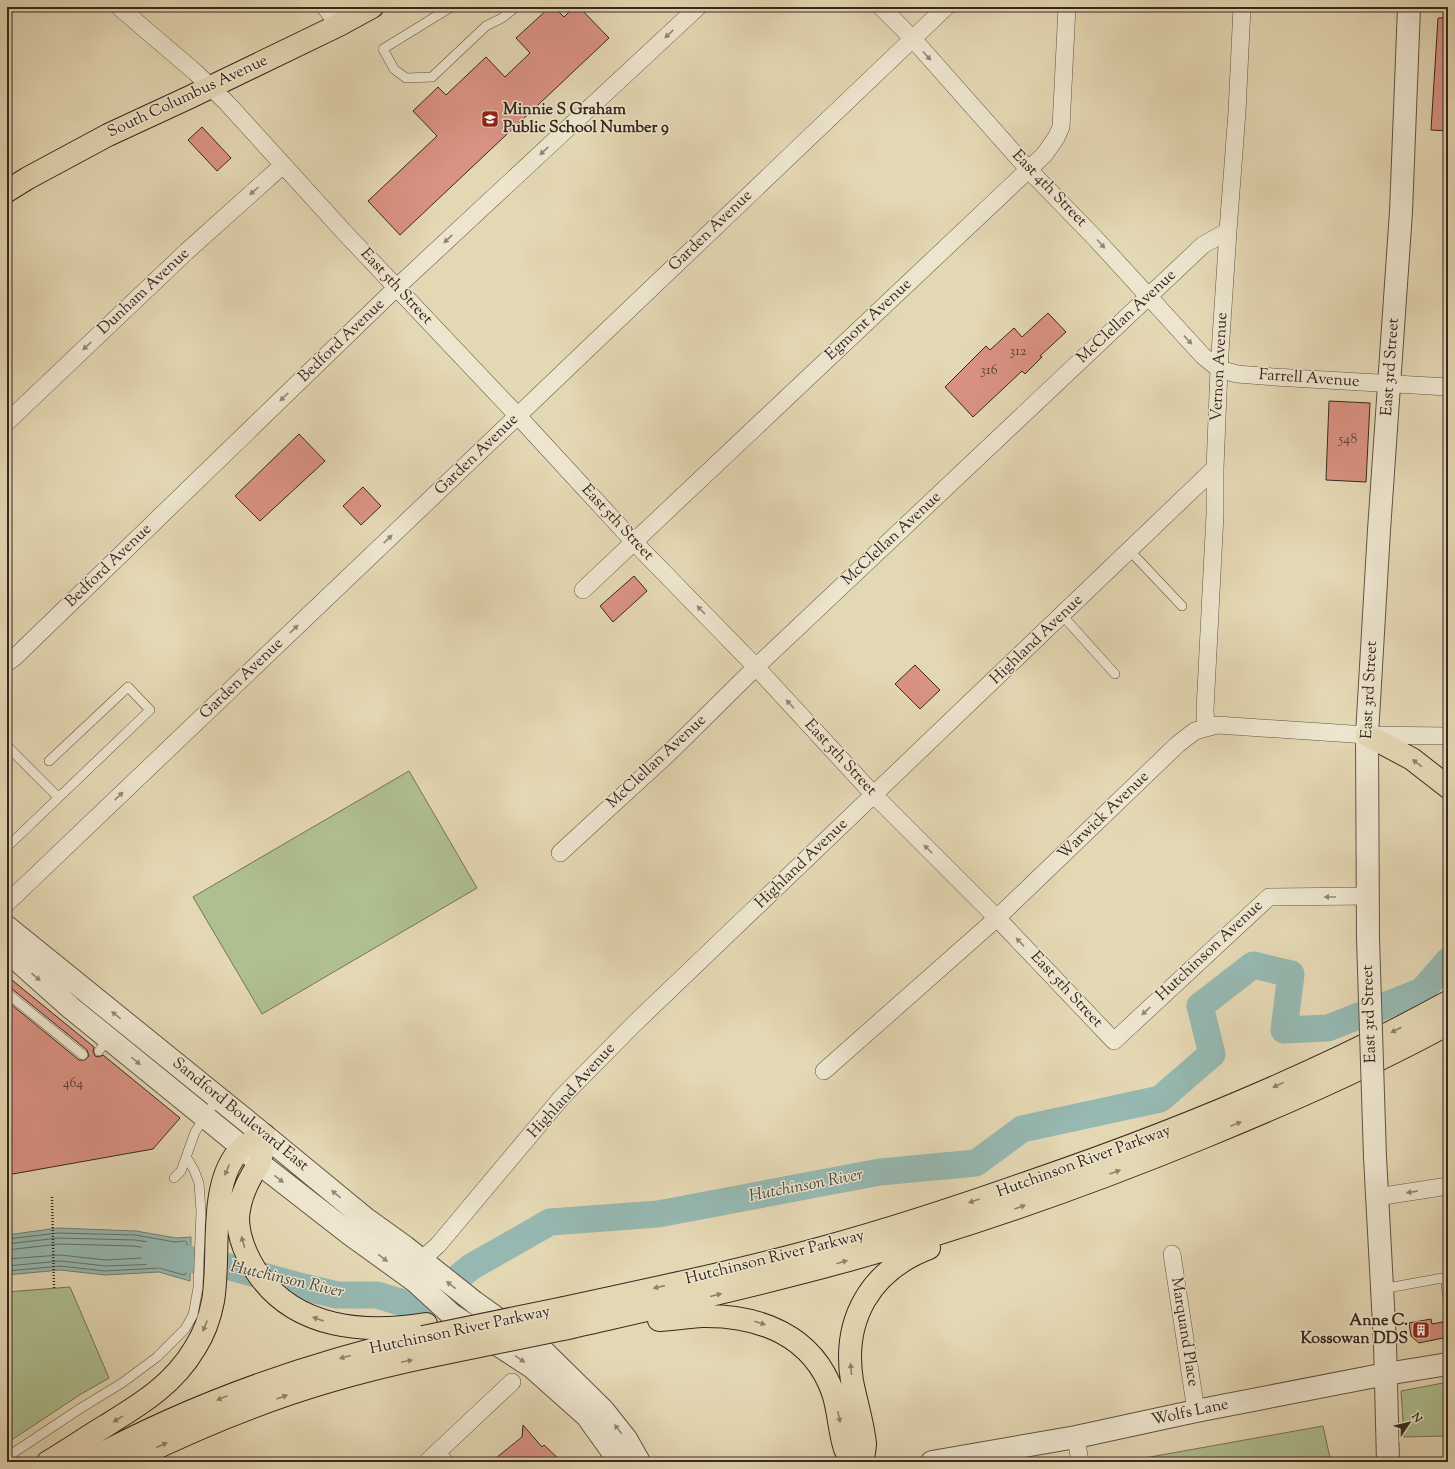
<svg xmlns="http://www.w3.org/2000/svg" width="1455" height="1469" font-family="'Sorts Mill Goudy',serif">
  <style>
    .green { fill: #b0bf90; stroke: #747458 }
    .water { fill: #96b8b1; stroke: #707e77 }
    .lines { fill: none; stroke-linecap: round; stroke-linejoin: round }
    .shore { stroke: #667068; stroke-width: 1 }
    .river { stroke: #96b8b1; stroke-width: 27 }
    .building { fill: #da9283; stroke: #37281f }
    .service-casing { stroke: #625444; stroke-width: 10 }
    .minor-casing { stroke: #625444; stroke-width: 18 }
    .tertiary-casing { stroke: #625444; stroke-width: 24 }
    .primary-casing { stroke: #37281f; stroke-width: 24 }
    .motorway-casing { stroke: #37281f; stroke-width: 24 }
    .path { stroke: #37281f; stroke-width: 2.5; stroke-dasharray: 1 2; stroke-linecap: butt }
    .service { stroke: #ede5ce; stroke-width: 9 }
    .minor { stroke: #ede5ce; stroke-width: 17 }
    .tertiary { stroke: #ede5ce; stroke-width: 22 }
    .primary { stroke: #e4d7b3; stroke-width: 22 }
    .motorway { stroke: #e4d7b3; stroke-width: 22 }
    .tertiary-bridge-casing { stroke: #625444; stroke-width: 24; stroke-linecap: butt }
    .motorway-bridge-casing { stroke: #37281f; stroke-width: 24; stroke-linecap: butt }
    .tertiary-bridge { stroke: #ede5ce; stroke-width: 22 }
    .motorway-bridge { stroke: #e4d7b3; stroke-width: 22 }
    .oneway { fill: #928676 }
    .oneway2 { fill: #8e8069 }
    .labels { text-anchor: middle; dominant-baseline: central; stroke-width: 3; stroke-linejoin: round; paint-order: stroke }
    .number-label { font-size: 14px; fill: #604238 }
    .street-label { font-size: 16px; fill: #37281f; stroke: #ede5ce }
    .poi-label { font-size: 16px; font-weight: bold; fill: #37281f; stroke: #ede5ce; text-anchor: start }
    .water-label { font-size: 17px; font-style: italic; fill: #4f4c44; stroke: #ede5ce }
  </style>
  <rect width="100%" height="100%" fill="#e4d7b3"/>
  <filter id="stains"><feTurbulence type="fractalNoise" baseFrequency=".005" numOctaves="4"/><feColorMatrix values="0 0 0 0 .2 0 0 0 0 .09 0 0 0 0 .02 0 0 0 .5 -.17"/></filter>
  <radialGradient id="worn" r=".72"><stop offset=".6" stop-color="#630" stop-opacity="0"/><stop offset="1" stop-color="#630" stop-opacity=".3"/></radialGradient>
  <path class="green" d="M409 771 477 888 262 1014 193 897Z
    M70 1287 109 1378 81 1394 7 1443V1292Z
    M1448 1382V1436L1404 1437 1401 1391Z
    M1323 1426 1331 1462H1122Z"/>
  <path class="water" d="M58 1228 136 1231 176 1238 191 1237 190 1281 159 1272 105 1275 60 1270 7 1275V1235Z"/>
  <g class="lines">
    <path class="shore" d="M7 1239 58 1233 135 1235 175 1242 185 1241 187 1243 186 1274 184 1275 159 1268 105 1271 60 1266 7 1271
      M7 1244 58 1238 135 1240 180 1247 182 1249 181 1267 180 1269 160 1264 106 1266 61 1261 7 1266
      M7 1250 59 1244 134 1246 174 1253 176 1254 175 1260 174 1261 159 1257 106 1260 60 1255 7 1259"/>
    <path class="river" d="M154 1253 230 1267 303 1287 337 1295H377L420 1308 471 1267 550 1222 658 1214 880 1172 976 1163 1022 1129 1160 1099 1212 1054 1200 1006 1253 965 1291 974 1284 1030 1328 1028 1422 991 1448 961"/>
  </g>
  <path class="building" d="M550 7H554L564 17 574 7H579L609 38 400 235 368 201 437 136 413 111 438 87 446 95 486 57 505 77 530 53 516 38Z
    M1438 18H1448V131L1431 130Z
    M202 127 231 158 217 171 188 140Z
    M1048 313 1066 332 1040 356 1042 357 1025 374 1022 371 973 417 945 387 986 346 990 350 1014 328 1022 337Z
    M1329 401 1370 403 1366 482 1326 480Z
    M299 434 325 461 260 521 235 496Z
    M363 487 381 506 361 525 343 506Z
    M634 576 647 591 613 622 600 606Z
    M915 665 940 690 920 709 895 684Z
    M7 976 94 1047 93 1051 95 1056 99 1057 103 1055 180 1118 153 1149 7 1175V1001L79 1060H85L89 1056 87 1050 11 988 7 987Z
    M1431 1319 1432 1324 1448 1321V1337L1419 1343 1411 1336 1409 1323Z
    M523 1425 542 1447 544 1445 562 1462H491L522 1437Z"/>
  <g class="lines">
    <defs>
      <path id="service" d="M451 7 383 49 394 69 406 78 432 77 486 26 502 18 516 7
        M1130 551 1182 606
        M1062 615 1115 674
        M7 746 58 797
        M7 847 150 710 128 687 49 761
        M7 993 83 1055
        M99 1051 108 1038
        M174 1178 181 1171 195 1132 218 1097
        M1445 1277 1448 1299
        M1382 1289 1448 1277
        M440 1451 450 1462
        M7 1457 81 1408 122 1383 157 1357 185 1329 193 1315 198 1288 201 1212 199 1183 194 1170 187 1158"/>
      <path id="minor" d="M119 7 195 72 227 103 345 233 518 416 634 542 756 667 874 795 997 918 1114 1041 1269 897 1369 896
        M325 7 339 25
        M881 7 913 39 1028 169 1095 238 1203 356 1219 369 1237 374 1274 377 1448 387
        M7 422 186 252 283 165
        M583 590 1044 155 1056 138 1061 127 1067 7
        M7 663 15 657 396 288 698 7
        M1206 727 1205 710 1215 514V468L1219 369 1228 231 1237 112 1242 7
        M560 853 669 753 756 667 1203 245 1228 231
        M7 903 946 7
        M824 1071 997 918 1178 744 1195 731 1217 725 1367 735 1448 736
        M1377 1197 1448 1186
        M1172 1254 1196 1411
        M414 1269 421 1260 438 1245 562 1097 634 1024 1215 468
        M1076 1437 1080 1462
        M427 1462 512 1382"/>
      <path id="tertiary" d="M7 927 264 1135 366 1219 405 1247 474 1302 545 1353 603 1410 626 1439 639 1462
        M1368 938 1367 735 1379 530 1401 212 1409 7
        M7 951 71 1008 242 1147 260 1164 350 1234 415 1281 452 1315 532 1367 587 1416 620 1462
        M1375 1157 1385 1343 1388 1462
        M932 1462 1076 1437 1196 1411 1386 1374 1448 1364"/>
      <path id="primary" d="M7 191 28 178 108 135 190 97 339 25 372 7"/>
      <path id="motorway" d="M1367 735 1412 759 1448 787
        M264 1135C263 1144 263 1156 259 1165 257 1168 254 1171 252 1175 245 1187 239 1203 238 1218 238 1237 247 1258 258 1274 296 1329 365 1334 426 1324
        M564 1308C651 1289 739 1271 825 1247 895 1228 964 1205 1032 1181 1175 1132 1315 1075 1448 1002
        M659 1320C674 1319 687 1317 702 1316 759 1315 813 1335 833 1393 839 1411 839 1431 845 1449 847 1454 851 1458 853 1462
        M563 1329C655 1308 747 1288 838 1263 963 1229 1085 1186 1204 1137 1287 1103 1369 1067 1448 1024
        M48 1462C68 1450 87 1437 107 1425 141 1404 174 1384 195 1348 204 1334 210 1317 213 1301 221 1257 207 1182 241 1149 247 1143 257 1139 264 1135
        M86 1462C192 1404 306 1364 423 1337
        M127 1462C192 1430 261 1401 330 1381 364 1371 397 1363 431 1356
        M862 1462C863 1456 865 1450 865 1444 863 1423 856 1402 852 1381 842 1319 871 1270 929 1248"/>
    </defs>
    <use href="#service" class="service-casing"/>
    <use href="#minor" class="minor-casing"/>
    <use href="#tertiary" class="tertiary-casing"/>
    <use href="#primary" class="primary-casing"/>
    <use href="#motorway" class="motorway-casing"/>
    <path class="path" d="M52 1197 54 1288"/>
    <use href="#service" class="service"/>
    <use href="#minor" class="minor"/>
    <use href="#tertiary" class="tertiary"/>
    <use href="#primary" class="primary"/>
    <use href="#motorway" class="motorway"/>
    <defs>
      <path id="tertiary-bridge" d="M1368 938 1375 1157"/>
      <path id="motorway-bridge" d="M423 1337 564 1308
        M431 1356 563 1329"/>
    </defs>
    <use href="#tertiary-bridge" class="tertiary-bridge-casing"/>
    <use href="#motorway-bridge" class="motorway-bridge-casing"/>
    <use href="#tertiary-bridge" class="tertiary-bridge"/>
    <use href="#motorway-bridge" class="motorway-bridge"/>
  </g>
  <defs><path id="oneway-solid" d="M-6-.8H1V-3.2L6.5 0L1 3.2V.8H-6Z"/></defs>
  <g class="oneway">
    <use href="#oneway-solid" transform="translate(669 34) rotate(137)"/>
    <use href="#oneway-solid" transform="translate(927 56) rotate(48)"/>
    <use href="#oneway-solid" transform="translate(544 151) rotate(137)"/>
    <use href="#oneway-solid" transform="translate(254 191) rotate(138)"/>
    <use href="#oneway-solid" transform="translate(448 239) rotate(137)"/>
    <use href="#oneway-solid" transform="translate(1101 244) rotate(48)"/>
    <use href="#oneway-solid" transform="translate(1188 340) rotate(47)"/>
    <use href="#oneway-solid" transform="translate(87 346) rotate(137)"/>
    <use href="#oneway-solid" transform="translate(284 397) rotate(136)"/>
    <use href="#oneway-solid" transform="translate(388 539) rotate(-44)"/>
    <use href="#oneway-solid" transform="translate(701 610) rotate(-134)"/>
    <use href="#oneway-solid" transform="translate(294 629) rotate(-44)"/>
    <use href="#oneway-solid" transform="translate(790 704) rotate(-133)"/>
    <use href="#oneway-solid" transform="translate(119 796) rotate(-44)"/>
    <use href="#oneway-solid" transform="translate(928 849) rotate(-135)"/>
    <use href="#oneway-solid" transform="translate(1330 897) rotate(180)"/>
    <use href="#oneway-solid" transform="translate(1020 942) rotate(-133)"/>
    <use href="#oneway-solid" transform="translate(36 977) rotate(41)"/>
    <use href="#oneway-solid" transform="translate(1146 1011) rotate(137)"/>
    <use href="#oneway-solid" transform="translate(116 1015) rotate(-141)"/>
    <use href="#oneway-solid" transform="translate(136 1061) rotate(40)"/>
    <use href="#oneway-solid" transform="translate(279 1179) rotate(38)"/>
    <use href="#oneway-solid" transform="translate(1412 1192) rotate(171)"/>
    <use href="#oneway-solid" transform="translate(336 1194) rotate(-140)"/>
    <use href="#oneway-solid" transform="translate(383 1258) rotate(37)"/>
    <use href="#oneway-solid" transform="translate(451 1285) rotate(-142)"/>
    <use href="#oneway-solid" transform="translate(520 1359) rotate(34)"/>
    <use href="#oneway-solid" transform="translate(618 1429) rotate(-128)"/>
  </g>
  <g class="oneway2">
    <use href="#oneway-solid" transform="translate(1417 763) rotate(-143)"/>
    <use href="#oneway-solid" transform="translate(1396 1030) rotate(152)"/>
    <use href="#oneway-solid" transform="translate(1278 1085) rotate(156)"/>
    <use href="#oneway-solid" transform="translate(1236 1124) rotate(-22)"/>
    <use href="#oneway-solid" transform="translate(227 1170) rotate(112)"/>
    <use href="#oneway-solid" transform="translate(1115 1172) rotate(-20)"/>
    <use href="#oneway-solid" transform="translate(974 1201) rotate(161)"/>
    <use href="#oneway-solid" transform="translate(1020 1207) rotate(-20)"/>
    <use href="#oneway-solid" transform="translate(243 1242) rotate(-106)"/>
    <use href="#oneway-solid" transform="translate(842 1262) rotate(-16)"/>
    <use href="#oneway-solid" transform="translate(659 1287) rotate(167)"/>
    <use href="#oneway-solid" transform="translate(716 1295) rotate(-14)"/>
    <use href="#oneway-solid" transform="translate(318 1319) rotate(-160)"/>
    <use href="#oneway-solid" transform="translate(760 1323) rotate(18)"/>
    <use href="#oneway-solid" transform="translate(205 1326) rotate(112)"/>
    <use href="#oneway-solid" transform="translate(345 1357) rotate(165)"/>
    <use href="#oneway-solid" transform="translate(407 1361) rotate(-12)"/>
    <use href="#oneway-solid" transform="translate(851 1369) rotate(-95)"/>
    <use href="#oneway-solid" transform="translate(282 1397) rotate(-20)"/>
    <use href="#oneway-solid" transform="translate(222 1398) rotate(158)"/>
    <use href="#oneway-solid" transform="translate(839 1417) rotate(78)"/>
    <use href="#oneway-solid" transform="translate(118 1419) rotate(148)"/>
    <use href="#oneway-solid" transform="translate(162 1445) rotate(-24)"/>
  </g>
  <defs>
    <symbol id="school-square" viewBox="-11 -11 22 22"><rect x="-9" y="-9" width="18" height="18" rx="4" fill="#8f2418" stroke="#ede5ce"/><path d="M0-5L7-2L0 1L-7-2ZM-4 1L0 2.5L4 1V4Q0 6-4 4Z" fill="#fff"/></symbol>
    <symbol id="building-square" viewBox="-11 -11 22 22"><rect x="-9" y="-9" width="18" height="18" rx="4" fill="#8f2418" stroke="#ede5ce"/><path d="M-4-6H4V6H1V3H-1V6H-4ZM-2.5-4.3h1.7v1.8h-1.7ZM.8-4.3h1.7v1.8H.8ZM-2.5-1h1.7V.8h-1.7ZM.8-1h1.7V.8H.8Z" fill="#fff"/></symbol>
  </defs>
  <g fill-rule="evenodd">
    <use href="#school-square" x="480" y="109" width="20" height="20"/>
    <use href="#building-square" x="1411" y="1320" width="20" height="20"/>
  </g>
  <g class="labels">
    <g class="number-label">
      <text x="1018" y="352">312</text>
      <text x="989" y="371">316</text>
      <text x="1348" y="440">548</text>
      <text x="73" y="1084">464</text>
    </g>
    <g class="street-label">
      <text transform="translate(188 97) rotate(-25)">South Columbus Avenue</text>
      <text transform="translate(1049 189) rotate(46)">East 4th Street</text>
      <text transform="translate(711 231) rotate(-44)">Garden Avenue</text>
      <text transform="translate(396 287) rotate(47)">East 5th Street</text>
      <text transform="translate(144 292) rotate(-43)">Dunham Avenue</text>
      <text transform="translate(1127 317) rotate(-43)">McClellan Avenue</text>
      <text transform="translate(869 320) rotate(-43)">Egmont Avenue</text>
      <text transform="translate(342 341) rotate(-44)">Bedford Avenue</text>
      <text transform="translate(1220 367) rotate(-87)">Vernon Avenue</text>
      <text transform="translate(1391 367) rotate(-86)">East 3rd Street</text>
      <text transform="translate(1309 379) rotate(4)">Farrell Avenue</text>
      <text transform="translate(477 455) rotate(-44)">Garden Avenue</text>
      <text transform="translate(617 523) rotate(47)">East 5th Street</text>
      <text transform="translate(892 539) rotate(-43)">McClellan Avenue</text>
      <text transform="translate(109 566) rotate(-44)">Bedford Avenue</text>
      <text transform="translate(1037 640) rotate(-44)">Highland Avenue</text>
      <text transform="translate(242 679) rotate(-44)">Garden Avenue</text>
      <text transform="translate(1370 690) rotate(-87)">East 3rd Street</text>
      <text transform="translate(840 758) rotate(47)">East 5th Street</text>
      <text transform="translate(657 762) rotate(-43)">McClellan Avenue</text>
      <text transform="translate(1104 816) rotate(-44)">Warwick Avenue</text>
      <text transform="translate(802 864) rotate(-44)">Highland Avenue</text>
      <text transform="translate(1210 951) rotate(-43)">Hutchinson Avenue</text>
      <text transform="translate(1066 990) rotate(47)">East 5th Street</text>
      <text transform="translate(1370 1014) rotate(-92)">East 3rd Street</text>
      <text transform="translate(572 1091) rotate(-48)">Highland Avenue</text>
      <text transform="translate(240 1115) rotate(39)">Sandford Boulevard East</text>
      <text transform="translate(1084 1162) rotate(-20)">Hutchinson River Parkway</text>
      <text transform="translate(775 1258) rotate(-14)">Hutchinson River Parkway</text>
      <text transform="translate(460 1331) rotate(-12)">Hutchinson River Parkway</text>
      <text transform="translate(1184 1332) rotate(81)">Marquand Place</text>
      <text transform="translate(1190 1413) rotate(-12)">Wolfs Lane</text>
    </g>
    <g class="poi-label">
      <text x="503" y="110">Minnie S Graham<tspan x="503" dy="18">Public School Number 9</tspan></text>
      <text x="1408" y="1321" text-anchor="end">Anne C.<tspan x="1408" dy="18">Kossowan DDS</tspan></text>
    </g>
    <g class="water-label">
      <text transform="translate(806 1186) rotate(-11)">Hutchinson River</text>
      <text transform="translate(287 1280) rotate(13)">Hutchinson River</text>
    </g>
  </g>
  <rect width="1455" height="1469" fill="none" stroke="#e4d7b3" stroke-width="24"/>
  <rect x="8" y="8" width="1439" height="1453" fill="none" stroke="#37281f" stroke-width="2"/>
  <rect x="12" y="12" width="1431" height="1445" fill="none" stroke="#37281f"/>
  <g transform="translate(1409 1423) rotate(55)" stroke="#ede5ce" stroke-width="3" paint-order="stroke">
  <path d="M0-3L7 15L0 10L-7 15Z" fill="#37281f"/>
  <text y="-6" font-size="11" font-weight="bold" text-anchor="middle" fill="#37281f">N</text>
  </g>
  <rect width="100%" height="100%" filter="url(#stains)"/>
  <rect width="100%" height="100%" fill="url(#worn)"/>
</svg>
